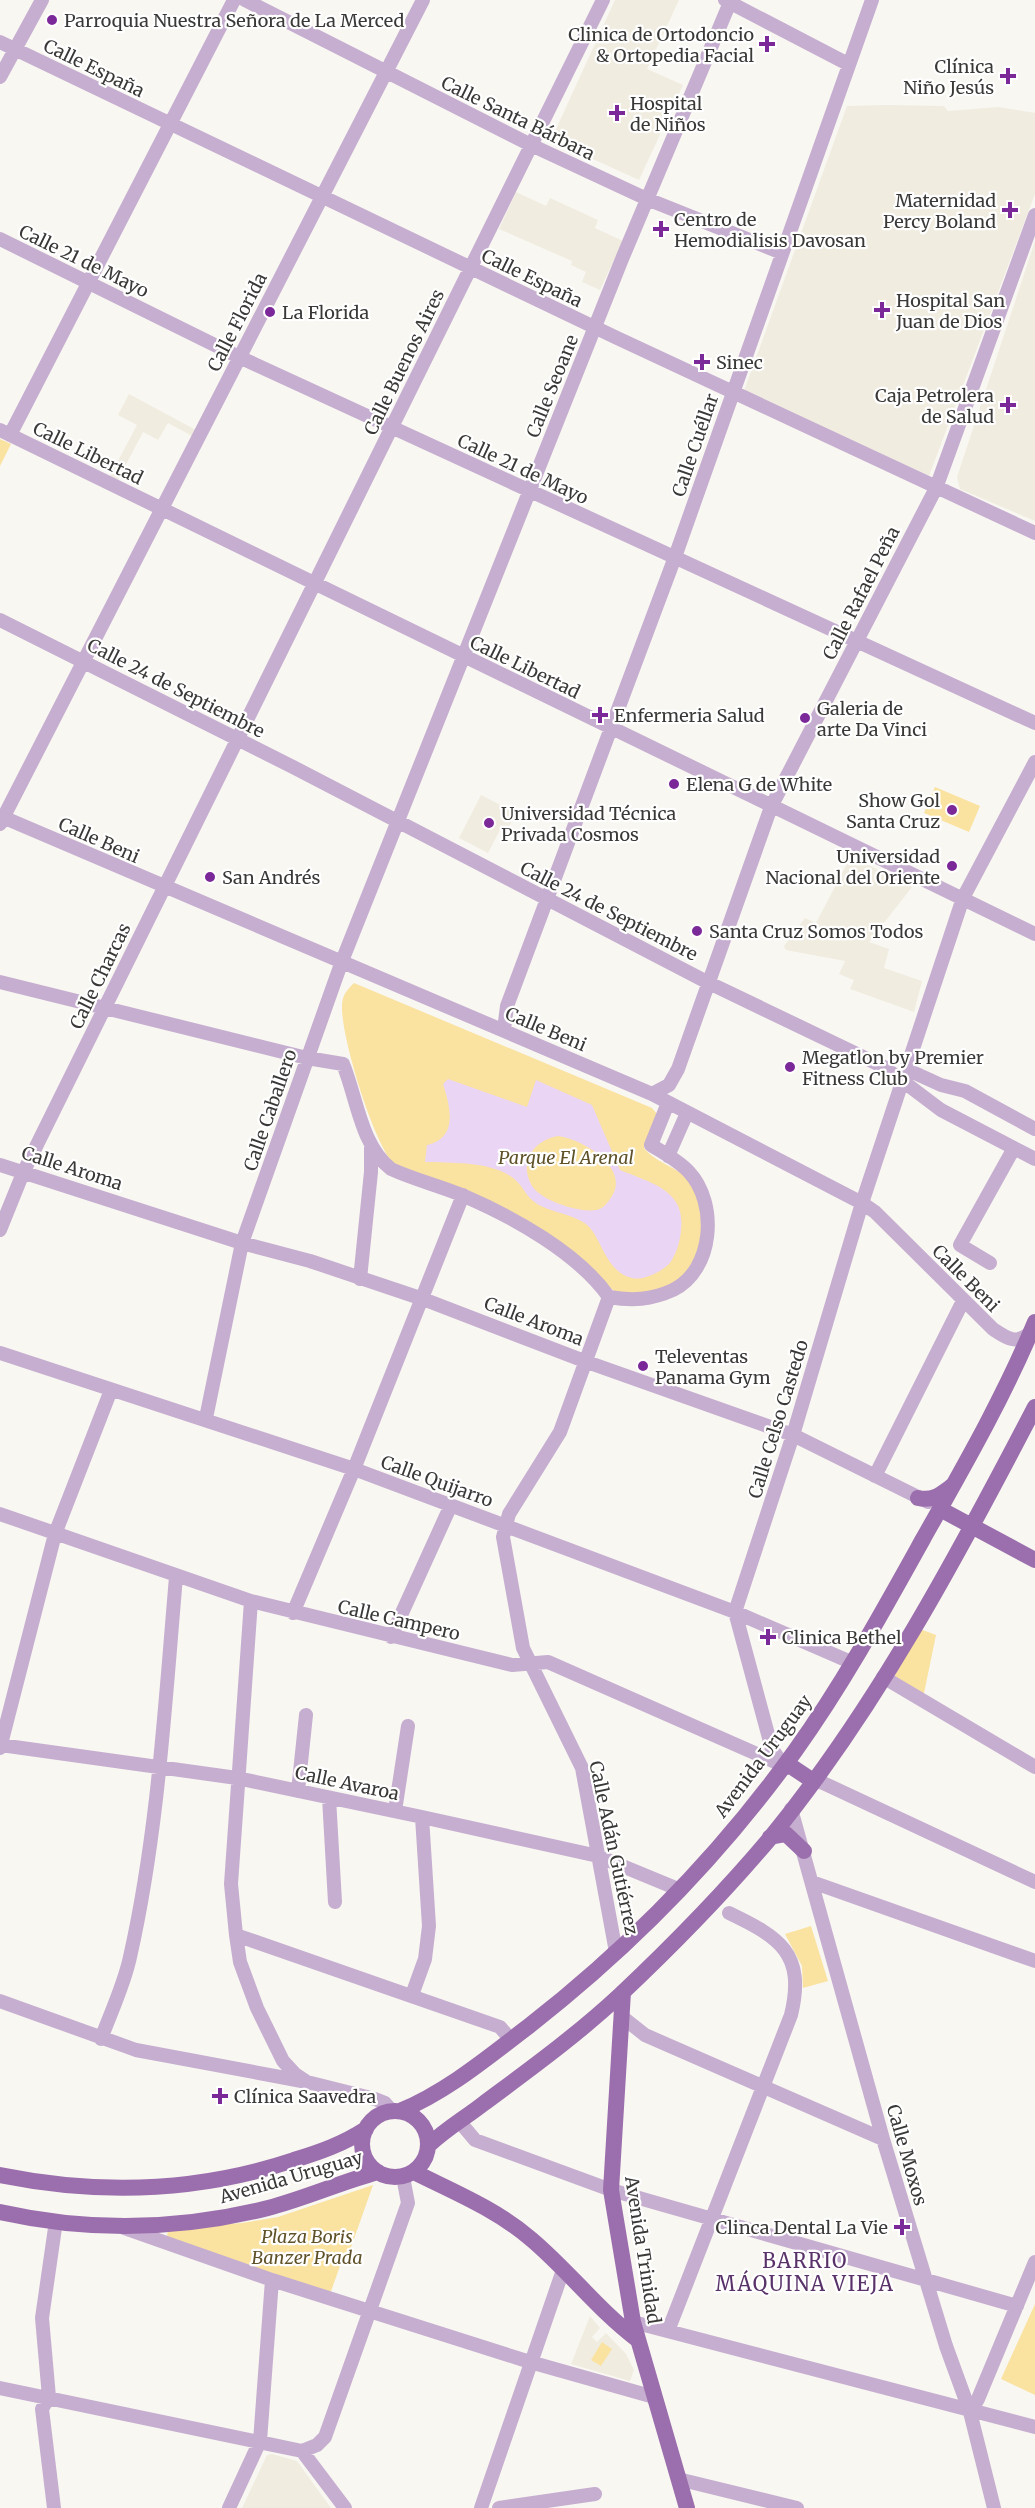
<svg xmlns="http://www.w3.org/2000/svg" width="1035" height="2508" font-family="Merriweather,serif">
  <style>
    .built { fill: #f0ece0 }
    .green { fill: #fae2a0 }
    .water { fill: #ebd5f5; fill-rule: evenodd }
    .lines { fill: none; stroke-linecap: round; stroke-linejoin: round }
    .minor { stroke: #c6aed0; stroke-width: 14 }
    .major { stroke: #9b6fad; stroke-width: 16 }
    .poi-dot { fill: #7b2898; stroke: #fff; stroke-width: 2 }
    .labels { text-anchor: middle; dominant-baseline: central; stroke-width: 4.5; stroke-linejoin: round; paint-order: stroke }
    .poi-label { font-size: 18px; fill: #3a3937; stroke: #fff; text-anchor: start }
    .street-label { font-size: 18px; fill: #3a3937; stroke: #fff }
    .park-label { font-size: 18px; font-style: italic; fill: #5f5128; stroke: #fff }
    .neighbourhood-label { font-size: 20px; letter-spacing: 1.5px; fill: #593269; stroke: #fff }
  </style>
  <rect width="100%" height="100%" fill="#f9f7f2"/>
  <path class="built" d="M615 0H679L647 69 683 85 639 180 551 140Z
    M887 105 944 106 948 111 999 107 1035 113V194L929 476 744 391 847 106Z
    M516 192 546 206 550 198 598 220 595 228 623 241 600 290 582 282 586 272 571 265 572 261 499 229Z
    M1035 241V521L960 489 957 477Z
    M129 394 196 430 192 436 168 423 158 440 143 432 118 480 110 476 137 425 118 415Z
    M481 795 516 813 507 830 501 828 488 853 459 838Z
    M851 856 912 887 869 942 889 949 884 968 922 981 914 1012 850 989 854 980 839 974 845 961 786 950 784 946 805 918 816 923Z
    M590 2316 600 2328 592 2337 597 2342 606 2333 626 2354 634 2370 630 2381 571 2364Z
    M272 2454 297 2461 331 2508H242L267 2455Z"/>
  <path class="green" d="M0 439 11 444 0 466Z
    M935 787 980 806 969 832 924 813Z
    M354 983 652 1108 657 1114 644 1148C657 1165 684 1168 694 1187 713 1223 700 1274 662 1290 650 1295 633 1294 621 1296 603 1284 592 1267 575 1254L393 1163C373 1141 341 1037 342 1006 342 995 347 990 354 983Z
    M920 1629 936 1635 923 1698 893 1679Z
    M811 1926 828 1981 803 1988 802 1966 785 1934Z
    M373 2185 349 2253 345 2252 330 2294 167 2237 168 2229 242 2223 278 2217Z
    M1035 2304V2395L1001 2379Z
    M602 2342 612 2349 601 2366 591 2360Z"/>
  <path class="water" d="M448 1079 527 1107 536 1080 592 1105 620 1170C651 1183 686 1190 681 1230 680 1242 676 1255 669 1264 661 1272 643 1281 632 1278 605 1272 601 1235 586 1224 574 1215 556 1213 541 1206 525 1198 525 1187 513 1178 491 1161 451 1163 425 1162L427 1145C459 1138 450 1106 443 1084ZM558 1136C583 1139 633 1169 610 1199 606 1205 602 1209 596 1210 579 1213 542 1201 532 1186 518 1162 534 1140 558 1136Z"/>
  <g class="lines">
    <path class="minor" d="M245 0 531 145 647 199 782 253
      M725 0 848 64
      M0 42 615 337 1035 533
      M0 77 42 0
      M0 239 239 357 1035 723
      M0 430 1035 934
      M10 435 234 0
      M0 620 293 767 707 982 884 1067 941 1110 1035 1159
      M0 816 652 1094 862 1203 875 1212 993 1329C1008 1339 1016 1345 1031 1332
      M0 824 423 0
      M0 982 307 1058 343 1064C357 1098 361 1146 391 1169 415 1180 440 1186 464 1196 513 1217 578 1253 609 1297
      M504 1030 507 1006 675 557 872 0
      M908 1070 941 1085 965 1091 1035 1129
      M652 1094 669 1085 678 1069 771 807 936 488 1035 215
      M668 1156 687 1113
      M0 1165 242 1243 310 1261 423 1299 587 1362 793 1435 928 1502
      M0 1230 23 1173 603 0
      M990 1263 960 1245 1014 1148
      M360 1279 371 1172V1147
      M609 1297 560 1432 509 1514 503 1537 523 1648 582 1768 616 1952
      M609 1297C632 1301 651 1300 673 1290 714 1270 718 1203 689 1172 679 1161 664 1153 651 1145L668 1103
      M0 1353 354 1469 735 1612 853 1663
      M206 1418 242 1243 342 961 622 259 731 0
      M875 1476 963 1301
      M0 1514 251 1601 512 1665 548 1662 782 1765
      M251 1601 231 1884 236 1935 240 1962 257 2008 283 2061 295 2074 307 2082
      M293 1613 354 1469 463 1195
      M391 1637 451 1505
      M883 1677 1035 1767
      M0 1745 237 1778 422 1817 598 1856 678 1889
      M0 1748 55 1534 111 1390
      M784 1766 772 1749 735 1612 793 1435 862 1203 963 898 1035 762
      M813 1781 823 1783 1035 1882
      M298 1791 306 1715
      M329 1798 335 1902
      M791 1809 883 2139 946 2346 970 2412 994 2508
      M395 1811 408 1726
      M812 1882 1035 1961
      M236 1935 500 2027 511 2040
      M412 1995 425 1959 429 1926 422 1817
      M0 2001 136 2050 307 2082 375 2099 385 2103 392 2111
      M621 2016 645 2035 883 2139
      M101 2039C111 2012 124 1985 130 1957 158 1833 165 1704 176 1577
      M459 2121 475 2140 611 2190 1017 2306
      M124 2228 272 2280 530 2362 654 2397
      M633 2322 1035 2427
      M668 2331 791 2015C806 1953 779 1937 729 1913
      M0 2388 302 2451
      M970 2412 978 2399 1035 2262
      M302 2451 317 2445 325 2437 408 2203 403 2177
      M302 2451 345 2508
      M678 2479 797 2508
      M54 2508 42 2409 49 2397 42 2318 56 2221
      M229 2508 260 2441 272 2280
      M481 2508 563 2270
      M499 2508 595 2494"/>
    <path class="major" d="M918 1498C933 1501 940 1495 952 1486
      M940 1509 1035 1560
      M784 1766 792 1767 813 1781
      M770 1837 786 1834 804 1851
      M623 1992 611 2190 633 2322 687 2508
      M362 2144a33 33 0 1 1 66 0a33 33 0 1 1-66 0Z
      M400 2111C448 2091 488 2057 529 2026 629 1948 721 1854 795 1751 843 1684 883 1611 923 1539 963 1468 1004 1397 1035 1322
      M429 2145C446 2129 465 2118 483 2104 530 2069 577 2035 620 1995 673 1945 724 1893 771 1837 877 1707 958 1555 1035 1407
      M414 2172C454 2192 496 2209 531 2239 569 2271 598 2310 638 2340
      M0 2175C99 2195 198 2192 294 2160 320 2152 343 2144 366 2129
      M0 2212C89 2232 180 2230 268 2208 306 2198 341 2182 378 2172"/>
  </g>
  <g class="poi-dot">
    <circle cx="52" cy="20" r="6"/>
    <path d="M764 35h6v6h6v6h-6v6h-6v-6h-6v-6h6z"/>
    <path d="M1005 67h6v6h6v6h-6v6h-6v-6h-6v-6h6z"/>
    <path d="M614 104h6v6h6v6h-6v6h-6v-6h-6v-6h6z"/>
    <path d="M1007 201h6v6h6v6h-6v6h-6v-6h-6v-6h6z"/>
    <path d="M658 220h6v6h6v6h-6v6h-6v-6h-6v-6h6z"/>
    <path d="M879 301h6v6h6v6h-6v6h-6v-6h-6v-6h6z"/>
    <circle cx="270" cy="312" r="6"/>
    <path d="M699 353h6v6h6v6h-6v6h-6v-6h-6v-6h6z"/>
    <path d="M1005 396h6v6h6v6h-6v6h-6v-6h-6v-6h6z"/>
    <path d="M597 706h6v6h6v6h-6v6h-6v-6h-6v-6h6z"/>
    <circle cx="805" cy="718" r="6"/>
    <circle cx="674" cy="784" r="6"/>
    <circle cx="952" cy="810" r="6"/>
    <circle cx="489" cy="823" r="6"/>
    <circle cx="952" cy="866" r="6"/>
    <circle cx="210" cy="877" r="6"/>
    <circle cx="697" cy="931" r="6"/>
    <circle cx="790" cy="1067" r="6"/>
    <circle cx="643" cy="1366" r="6"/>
    <path d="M765 1628h6v6h6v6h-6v6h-6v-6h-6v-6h6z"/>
    <path d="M217 2087h6v6h6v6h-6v6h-6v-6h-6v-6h6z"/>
    <path d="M899 2218h6v6h6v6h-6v6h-6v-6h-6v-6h6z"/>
  </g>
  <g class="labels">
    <g class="poi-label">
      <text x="64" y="20">Parroquia Nuestra Señora de La Merced</text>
      <text x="754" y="34" text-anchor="end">Clinica de Ortodoncio<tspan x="754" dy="21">&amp; Ortopedia Facial</tspan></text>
      <text x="994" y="66" text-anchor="end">Clínica<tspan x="994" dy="21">Niño Jesús</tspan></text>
      <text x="630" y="103">Hospital<tspan x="630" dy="21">de Niños</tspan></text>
      <text x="996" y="200" text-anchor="end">Maternidad<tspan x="996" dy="21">Percy Boland</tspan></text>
      <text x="674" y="219">Centro de<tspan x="674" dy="21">Hemodialisis Davosan</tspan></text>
      <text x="896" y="300">Hospital San<tspan x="896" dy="21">Juan de Dios</tspan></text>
      <text x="282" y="312">La Florida</text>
      <text x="716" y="362">Sinec</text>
      <text x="994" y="395" text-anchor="end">Caja Petrolera<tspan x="994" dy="21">de Salud</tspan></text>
      <text x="817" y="708">Galeria de<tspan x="817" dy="21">arte Da Vinci</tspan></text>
      <text x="614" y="715">Enfermeria Salud</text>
      <text x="686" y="784">Elena G de White</text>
      <text x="940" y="800" text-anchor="end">Show Gol<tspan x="940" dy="21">Santa Cruz</tspan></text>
      <text x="501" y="813">Universidad Técnica<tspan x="501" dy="21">Privada Cosmos</tspan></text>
      <text x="940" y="856" text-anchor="end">Universidad<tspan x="940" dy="21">Nacional del Oriente</tspan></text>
      <text x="222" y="877">San Andrés</text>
      <text x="709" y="931">Santa Cruz Somos Todos</text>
      <text x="802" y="1057">Megatlon by Premier<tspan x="802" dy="21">Fitness Club</tspan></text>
      <text x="655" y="1356">Televentas<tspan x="655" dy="21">Panama Gym</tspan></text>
      <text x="782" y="1637">Clinica Bethel</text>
      <text x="234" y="2096">Clínica Saavedra</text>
      <text x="888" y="2227" text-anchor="end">Clinca Dental La Vie</text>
    </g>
    <g class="street-label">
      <text transform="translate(94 68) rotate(26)">Calle España</text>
      <text transform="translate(518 118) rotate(26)">Calle Santa Bárbara</text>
      <text transform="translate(84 261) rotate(26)">Calle 21 de Mayo</text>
      <text transform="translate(532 278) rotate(26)">Calle España</text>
      <text transform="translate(237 322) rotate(-63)">Calle Florida</text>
      <text transform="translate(404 362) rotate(-64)">Calle Buenos Aires</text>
      <text transform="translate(552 386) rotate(-68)">Calle Seoane</text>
      <text transform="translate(695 445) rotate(-71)">Calle Cuéllar</text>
      <text transform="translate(88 453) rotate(26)">Calle Libertad</text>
      <text transform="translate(523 469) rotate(25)">Calle 21 de Mayo</text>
      <text transform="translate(861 593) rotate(-63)">Calle Rafael Peña</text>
      <text transform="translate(525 667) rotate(26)">Calle Libertad</text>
      <text transform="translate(176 688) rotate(27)">Calle 24 de Septiembre</text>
      <text transform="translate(99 840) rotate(24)">Calle Beni</text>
      <text transform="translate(609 911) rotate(27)">Calle 24 de Septiembre</text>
      <text transform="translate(100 976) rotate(-64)">Calle Charcas</text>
      <text transform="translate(546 1029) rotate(23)">Calle Beni</text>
      <text transform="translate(270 1110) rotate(-71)">Calle Caballero</text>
      <text transform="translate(72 1168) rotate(18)">Calle Aroma</text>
      <text transform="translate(966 1278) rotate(45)">Calle Beni</text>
      <text transform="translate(534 1321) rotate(21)">Calle Aroma</text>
      <text transform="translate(778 1419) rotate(-73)">Calle Celso Castedo</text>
      <text transform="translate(437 1481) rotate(20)">Calle Quijarro</text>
      <text transform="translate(399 1620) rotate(13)">Calle Campero</text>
      <text transform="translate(763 1756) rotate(-53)">Avenida Uruguay</text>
      <text transform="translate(347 1783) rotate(12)">Calle Avaroa</text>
      <text transform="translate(614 1848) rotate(78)">Calle Adán Gutiérrez</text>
      <text transform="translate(907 2155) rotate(74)">Calle Moxos</text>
      <text transform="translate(291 2177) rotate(-16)">Avenida Uruguay</text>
      <text transform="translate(643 2250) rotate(81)">Avenida Trinidad</text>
    </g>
    <g class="park-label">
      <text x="566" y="1157">Parque El Arenal</text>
      <text x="307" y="2236">Plaza Boris<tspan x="307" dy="21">Banzer Prada</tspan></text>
    </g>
    <g class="neighbourhood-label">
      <text x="805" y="2260">BARRIO<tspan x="805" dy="23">MÁQUINA VIEJA</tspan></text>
    </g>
  </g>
</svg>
